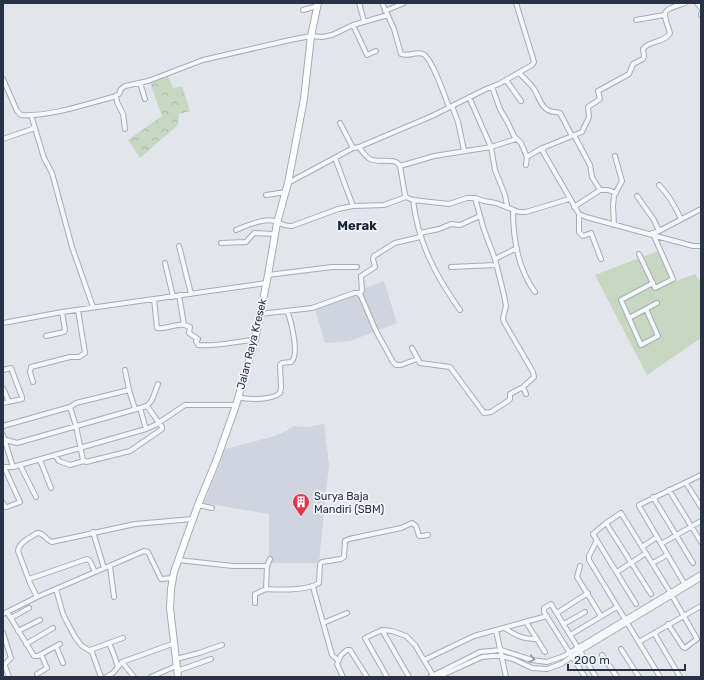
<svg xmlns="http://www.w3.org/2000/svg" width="704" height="680" font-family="Rubik,sans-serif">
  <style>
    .built { fill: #d0d4de }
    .green { fill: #c6d7c2 }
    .forest { fill: url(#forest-crowns) }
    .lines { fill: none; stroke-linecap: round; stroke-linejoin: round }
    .street-casing { stroke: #a6abb7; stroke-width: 6 }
    .secondary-casing { stroke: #a6abb7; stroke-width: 8 }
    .street { stroke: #f5f7f9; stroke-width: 4 }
    .secondary { stroke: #fff; stroke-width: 6 }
    .oneway { stroke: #8e94a0 }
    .labels { text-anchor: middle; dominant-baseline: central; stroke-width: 3.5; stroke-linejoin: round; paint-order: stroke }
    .street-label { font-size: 11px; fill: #283146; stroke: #f2f4f9 }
    .poi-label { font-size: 11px; fill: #283146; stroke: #f2f4f9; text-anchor: start }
    .quarter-label { font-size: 13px; font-weight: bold; fill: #1a2237; stroke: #f2f4f9 }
  </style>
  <defs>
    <pattern id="forest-crowns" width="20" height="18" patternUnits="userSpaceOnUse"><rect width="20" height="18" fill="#c6d7c2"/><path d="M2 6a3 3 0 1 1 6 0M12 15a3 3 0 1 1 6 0" fill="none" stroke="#aab9a8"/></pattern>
  </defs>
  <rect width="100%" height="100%" fill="#e2e5ec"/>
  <path class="built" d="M384 281 397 323 350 341 325 343 314 307Z
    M324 424 329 464 319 563H269V514L204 503 225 449 275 436 288 430 294 426 308 427Z"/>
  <path class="green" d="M658 251 676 281 695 274 701 283V338L647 375 636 354 595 275Z"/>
  <path class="forest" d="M168 77 173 88 182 86 190 111 179 114 178 125 140 158 128 140 162 116 150 82Z"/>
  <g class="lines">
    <defs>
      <path id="street" d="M359 3 364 21
        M382 3 394 29 401 54C409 57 416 51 423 54 432 58 445 97 449 107
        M685 3C661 11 662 9 670 33 665 43 649 40 643 49L644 56 643 59 633 64 629 74 598 91 600 99 588 107 589 117 582 132 545 147 542 150 579 214 586 217 693 246H701
        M697 3 701 8
        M303 10 317 6
        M385 11 404 3
        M701 14V15
        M636 20 664 15
        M353 25 367 55 376 51
        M519 73C524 78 530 83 534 89 539 96 540 106 548 110 552 113 556 111 560 113L572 136
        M3 79 17 111 21 115C49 117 86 104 113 97L119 94 121 89 125 86 148 81 203 60 290 40 311 36 322 37 332 35 353 25 388 15
        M506 80 521 101
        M140 83 145 99
        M492 87 500 109 508 123 514 136 521 143 527 157 526 165
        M116 96 117 102 123 114 125 129
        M469 97 491 147 495 170 505 195 507 206
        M452 106 458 122 464 150
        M31 115 44 158 52 173 72 247 93 307
        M340 123 353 148
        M574 135 590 165 592 177 600 190H608L616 193
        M3 139 35 128
        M359 147C362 151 365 156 370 159 379 164 395 156 400 166L405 195 406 197 413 200 449 204 467 198H475L484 201 496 203 519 212H526L569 199
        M527 157 542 148
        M335 158 353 206
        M400 166 434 156 491 147 516 139
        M288 183 353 148 359 147 432 116 486 89 499 84 532 65 534 62 532 55 516 3
        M659 185C669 195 675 206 681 219
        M266 195 286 192
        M637 196 654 220 659 231
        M413 200C418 242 435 275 460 310
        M574 207 600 190
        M513 210C513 238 518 269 535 292
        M579 214V232L583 236 591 233 601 259
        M614 225 613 206 614 196 622 181 615 156
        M236 230C245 226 265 218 274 221 281 223 285 227 292 226L338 209 353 206 384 205 406 197
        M420 233 439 229 451 224 460 225 480 216
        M650 234 659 231 701 209
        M221 243 246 242 254 233 275 234
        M179 246 191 294
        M639 254 655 288 673 279 654 236
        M495 259 517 248
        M165 263 173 297
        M451 267 496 265
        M268 275 332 267H357
        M359 294 362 291 361 276 375 267 373 259 374 256 395 243 420 237
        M179 295 184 325 190 327 189 333 198 339 196 341 198 345C217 347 236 341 255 340
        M154 299 157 328C167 330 175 323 184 325
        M646 309 658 336 641 345 621 300 653 283
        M260 314 312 308 354 293H358L361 296 376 331 393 362 396 365H401L417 359
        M629 318 657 303
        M3 323 62 312 266 283
        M46 336 64 332 65 330 62 312
        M412 348 420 363 450 367 484 413 491 412 508 401 510 399V394L523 387 534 377 533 372 504 322 503 318 506 306 504 295 495 259 484 230 475 198
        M3 370 11 368 22 397V399L3 403
        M125 370 129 390
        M33 382 30 372 31 367 70 357H79L85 353 78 310
        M523 387 526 394
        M3 388 9 402
        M238 398C250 399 270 401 280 393L281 388 280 365 282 363 291 362C300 356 291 320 287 311
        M147 406 152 400 158 384
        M140 408 146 429
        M3 426 70 407 76 403 129 390 135 409
        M3 435 13 467
        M3 439 17 443 147 406 162 427V429L130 451 86 462 83 460 76 426 70 407
        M55 455 59 461 70 465 84 461
        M40 460 51 488
        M20 465 36 497
        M3 467H13L146 429 157 424 185 405H236
        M686 483 701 507
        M669 490 701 542
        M653 497 693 563
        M3 503 5 507H7L20 502 4 467
        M198 505 212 508
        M606 523 651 594
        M93 532 104 568
        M597 540 589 556V560L660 677
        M661 544 701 521
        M642 547 657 537
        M178 560 233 566H267L266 589C281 590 306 591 319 583L320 564 322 562 341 559 344 557 345 541 349 539 401 528 412 523 416 526 419 536H422L428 535
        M653 563 667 555
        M110 566 114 597
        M267 566 270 559
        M580 566 577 577 601 616
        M617 572 646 553
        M29 579 87 559 90 561 95 572
        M684 583 639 506V505L701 475
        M313 587 332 655 338 660
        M56 589 63 614 67 622 75 637 82 646 92 652 101 677
        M37 597 30 583 18 551C19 542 30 538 37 533 43 532 46 540 52 542L135 524 193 519
        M255 603V594L266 589
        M636 604 593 534 606 523 621 513 670 592 697 639 685 648 683 647 668 624
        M7 612 34 656H38L60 644
        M557 613 588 593
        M3 614 37 597 144 551 148 552 161 579 173 578
        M11 618 29 608
        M526 622 545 652
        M323 623 347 613
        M564 624 585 612
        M505 628C515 635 524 640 537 639
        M382 630 409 677
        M496 630 506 677
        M18 631 40 620
        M3 633 11 658 5 664V666L9 677
        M654 633 680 677
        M570 635 617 607
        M639 642 701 606
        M109 643 114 655 118 667
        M26 644 53 628
        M56 646 63 663
        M621 649 639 677
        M90 650 123 638
        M602 655 617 677
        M176 659 199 653 222 645
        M424 660 474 636 547 616
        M122 662 134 677
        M177 671 211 659
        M37 674 47 668 41 654
        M106 677 113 673 122 662 175 643
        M151 677 176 666
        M343 677 337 664 341 655 347 650H350L367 677
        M387 677 365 638 382 630 392 631 406 636 415 645 434 677
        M430 677 480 652 501 650 532 660 547 662 564 656 701 574
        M438 677 482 657 493 656H501L513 659 532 668 547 669 561 664 580 651 701 578
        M585 677 544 612V608L551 604 596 677"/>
      <path id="secondary" d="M178 677 170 608 171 589 174 572 198 505 217 459 236 405 255 340 268 275 277 223 288 183 304 99 311 36 318 3"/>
    </defs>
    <use href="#street" class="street-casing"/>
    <use href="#secondary" class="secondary-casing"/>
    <use href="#street" class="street"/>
    <use href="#secondary" class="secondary"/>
  </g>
  <defs><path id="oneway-chevron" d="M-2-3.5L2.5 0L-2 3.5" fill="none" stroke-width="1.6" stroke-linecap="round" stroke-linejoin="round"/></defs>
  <use class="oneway" href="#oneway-chevron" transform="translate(532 659) rotate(13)"/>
  <defs>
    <symbol id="building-pin" viewBox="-11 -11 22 30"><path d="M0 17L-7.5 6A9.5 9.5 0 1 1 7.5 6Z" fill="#de394b" stroke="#f2f4f9"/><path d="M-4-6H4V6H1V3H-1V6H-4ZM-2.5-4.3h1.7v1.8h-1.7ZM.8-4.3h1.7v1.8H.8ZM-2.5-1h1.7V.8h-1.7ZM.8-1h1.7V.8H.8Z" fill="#fff"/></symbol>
  </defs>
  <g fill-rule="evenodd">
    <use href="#building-pin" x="291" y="492" width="20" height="27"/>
  </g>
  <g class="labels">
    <g class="street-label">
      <text transform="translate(252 344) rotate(-76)">Jalan Raya Kresek</text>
    </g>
    <g class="poi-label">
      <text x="314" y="496">Surya Baja<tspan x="314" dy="13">Mandiri (SBM)</tspan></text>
    </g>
    <g class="quarter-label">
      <text x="357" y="225">Merak</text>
    </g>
  </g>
  <rect width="704" height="680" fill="none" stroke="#283146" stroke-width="8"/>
  <path d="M568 664v6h117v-6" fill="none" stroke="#283146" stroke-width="2"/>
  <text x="574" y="664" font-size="12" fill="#283146" stroke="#f2f4f9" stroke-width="3" paint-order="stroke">200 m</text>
</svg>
